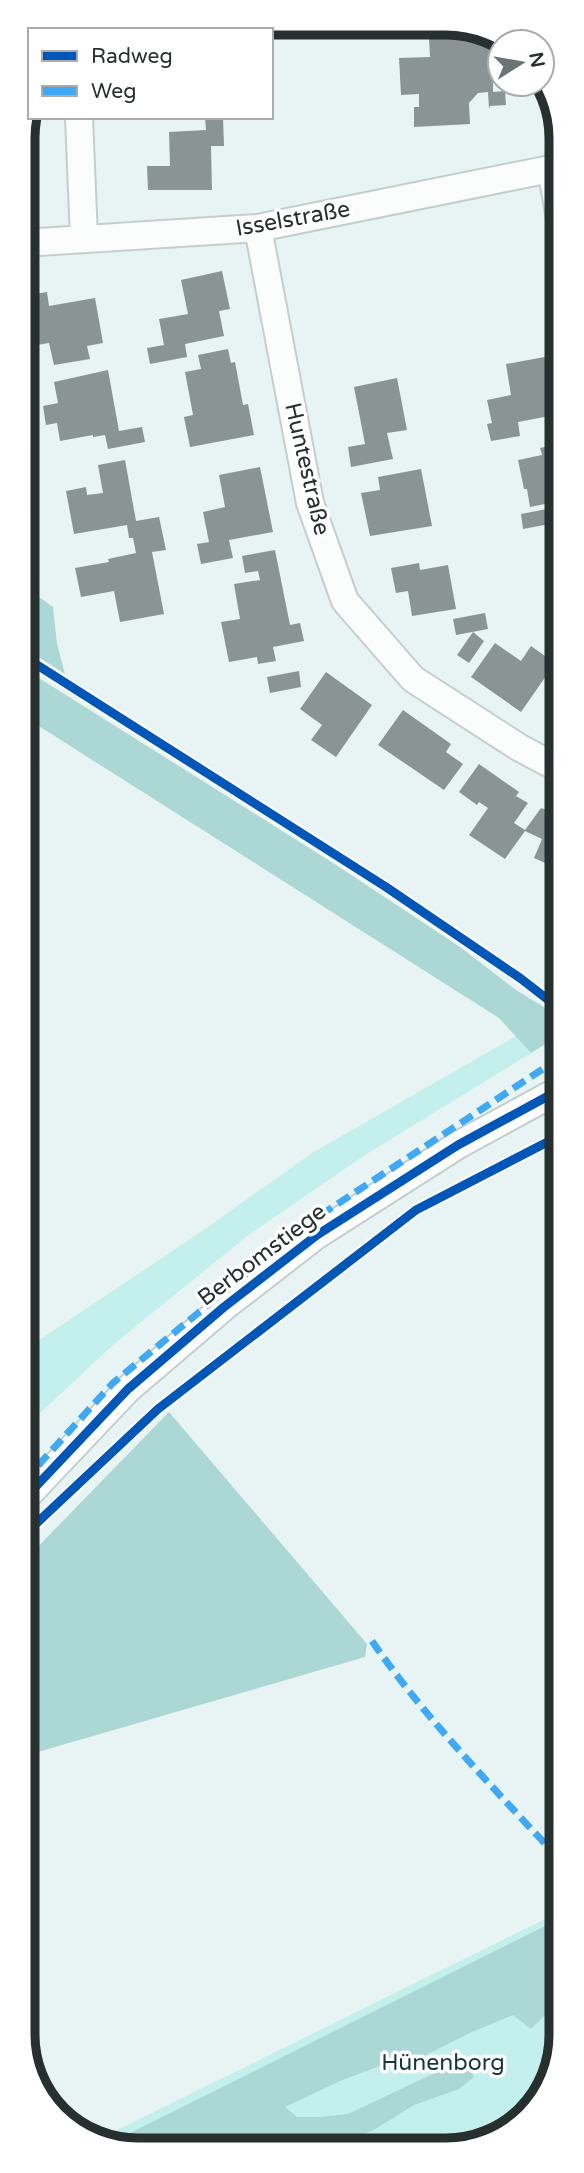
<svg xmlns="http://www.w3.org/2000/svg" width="584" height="2173" font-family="'Varela Round',sans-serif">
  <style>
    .green { fill: #c3f0ec }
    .forest { fill: #abd7d5 }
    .building { fill: #8b9494 }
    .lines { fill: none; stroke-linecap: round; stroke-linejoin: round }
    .street-casing { stroke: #c4cecd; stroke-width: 30 }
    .street { stroke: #fbfdfd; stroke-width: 26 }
    .quiet { stroke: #3fa9f5; stroke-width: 7; stroke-dasharray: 14 7; stroke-linecap: butt }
    .cycleway-casing { stroke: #fff; stroke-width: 13 }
    .cycleway { stroke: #0057b8; stroke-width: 9 }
    .labels { text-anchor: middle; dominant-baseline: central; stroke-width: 7; stroke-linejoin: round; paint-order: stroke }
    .street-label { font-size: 23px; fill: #272f2f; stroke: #fff }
    .park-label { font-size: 23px; fill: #163937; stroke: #fff }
    .rim { fill: none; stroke: #272f2f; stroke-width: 9 }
  </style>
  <rect width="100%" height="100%" fill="#e7f4f3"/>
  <path class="green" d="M516 1036 531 1053 365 1155 247 1236 113 1345 24 1428 23 1351 208 1227 312 1153Z
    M561 1911V2042L532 2111 462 2149 115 2148 99 2139Z"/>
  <path class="forest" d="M23 586 53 607 57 644 65 674 23 647Z
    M23 668 333 863 460 947 516 990 560 1017V1030L550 1041 531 1053 499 1018 23 716Z
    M169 1412 367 1644 365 1657 24 1756V1561Z
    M561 1918V2000L531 2029 513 2015 472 2032 420 2058 385 2064 340 2081 285 2107 297 2117H321L348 2114 456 2063 469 2065 474 2077 459 2089 414 2105 377 2128 341 2146 307 2149 115 2148 108 2144Z"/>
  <path class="building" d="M409 26 476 27 500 42V74H493V92L505 91 506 105 490 106 489 109 488 92 478 93 469 103 470 124 414 127V107H419V94L401 95 399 58 430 57 429 38 410 39Z
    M523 84H538V89H523Z
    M205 117H223L224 146H211L212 190H148L147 166H170L169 132 206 130Z
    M23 156H36L38 197 23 198Z
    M222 271 230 309 219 311 224 336 185 344 187 357 150 364 147 348 164 345 159 319 188 314 181 280Z
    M47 292 49 306 95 298 103 343 87 346 90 359 54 365 49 343 25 347 23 296Z
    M228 349 231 363 235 362 243 405 248 404 254 435 190 447 184 417 193 415 185 372 201 369 198 355Z
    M550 356 560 414 518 422 520 436 491 441 487 424 492 423 487 400 511 395 506 364Z
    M108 370 119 431 142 427 145 442 108 449 105 435 93 437V435L60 441 57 423 46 425 43 406 58 403 54 382Z
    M397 378 407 430 387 433 393 459 351 467 348 447 365 444 354 387Z
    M558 444 560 455V501L530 507 527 489H524L518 460 542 455 540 448Z
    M125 460 136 521 159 517 166 550 152 552 164 614 120 622 114 591 81 597 75 568 109 562 108 559 136 553 133 538H129L127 525 74 534 66 491 86 487 87 495 103 493 98 465Z
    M260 467 273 532 229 540 233 558 201 564 197 544 209 542 203 512 225 507 219 475Z
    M421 469 432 526 370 536 361 493 380 490 378 477Z
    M552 508 555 523 523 529 521 514Z
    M275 550 290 625 300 623 304 641 273 647 276 661 258 664 257 657 229 662 221 622 240 619 234 584 260 580 258 571 245 573 242 556Z
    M419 563 420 570 448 565 456 609 412 616 408 591 396 593 391 568Z
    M560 577V600L553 602 549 579Z
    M485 613 488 629 456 635 453 619Z
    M473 632 484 641 469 663 457 655Z
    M495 643 521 661 531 646 555 663 521 712 471 677Z
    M299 671 301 687 270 693 267 677Z
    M326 672 372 705 336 757 311 740 322 725 300 709Z
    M403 710 451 744 446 752 463 764 444 790 378 745Z
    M479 764 519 792 516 796 528 803 514 823 525 830 541 808 561 815V870L534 858 542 839 525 831 505 859 469 835 488 808 479 802 477 805 459 792Z"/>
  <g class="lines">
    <defs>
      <path id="street" d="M79 117 84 239
        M551 169 560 218
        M258 228 310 503 345 601 413 679 520 748 560 769
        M23 243 258 228 560 167
        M24 1499 128 1389 224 1307 317 1235 458 1145 561 1089"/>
    </defs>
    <use href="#street" class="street-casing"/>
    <use href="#street" class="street"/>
    <path class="quiet" d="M24 1481 113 1383 304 1226 561 1057
      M372 1641C427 1721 496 1790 561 1861"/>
    <defs>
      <path id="cycleway" d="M23 656 386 887 520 978 551 1002 561 1005
        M24 1499 128 1389 224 1307 317 1235 458 1145 561 1089
        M24 1535 158 1409 416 1210 561 1135"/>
    </defs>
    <use href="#cycleway" class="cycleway-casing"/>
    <use href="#cycleway" class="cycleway"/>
  </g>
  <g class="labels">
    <g class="street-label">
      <text transform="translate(293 219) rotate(-10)">Isselstraße</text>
      <text transform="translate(307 469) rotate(77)">Huntestraße</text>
      <text transform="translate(262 1255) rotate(-37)">Berbomstiege</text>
    </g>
    <g class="park-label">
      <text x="443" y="2063">Hünenborg</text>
    </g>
  </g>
  <path d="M0 0H584V2173H0ZM138 35H446A103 103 0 0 1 549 138V2035A103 103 0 0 1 446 2138H138A103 103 0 0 1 35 2035V138A103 103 0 0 1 138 35Z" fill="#fff" fill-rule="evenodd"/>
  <path class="rim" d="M138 35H446A103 103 0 0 1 549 138V2035A103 103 0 0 1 446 2138H138A103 103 0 0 1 35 2035V138A103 103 0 0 1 138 35Z"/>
  <rect x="28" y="28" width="245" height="91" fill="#ffffff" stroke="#a9acac" stroke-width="2"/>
  <rect x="42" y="51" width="35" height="10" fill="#0057b8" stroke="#a9acac" stroke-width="2"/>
  <text x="91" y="63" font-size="21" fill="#272f2f">Radweg</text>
  <rect x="42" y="86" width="35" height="10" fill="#3fa9f5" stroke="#a9acac" stroke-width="2"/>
  <text x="91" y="98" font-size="21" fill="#272f2f">Weg</text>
  <g transform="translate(521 63) rotate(79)"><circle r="33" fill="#ffffff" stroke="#a9acac" stroke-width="2"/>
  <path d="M0-5L12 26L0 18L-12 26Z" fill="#6a7474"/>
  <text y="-10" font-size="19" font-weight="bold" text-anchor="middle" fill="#272f2f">N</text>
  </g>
</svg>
